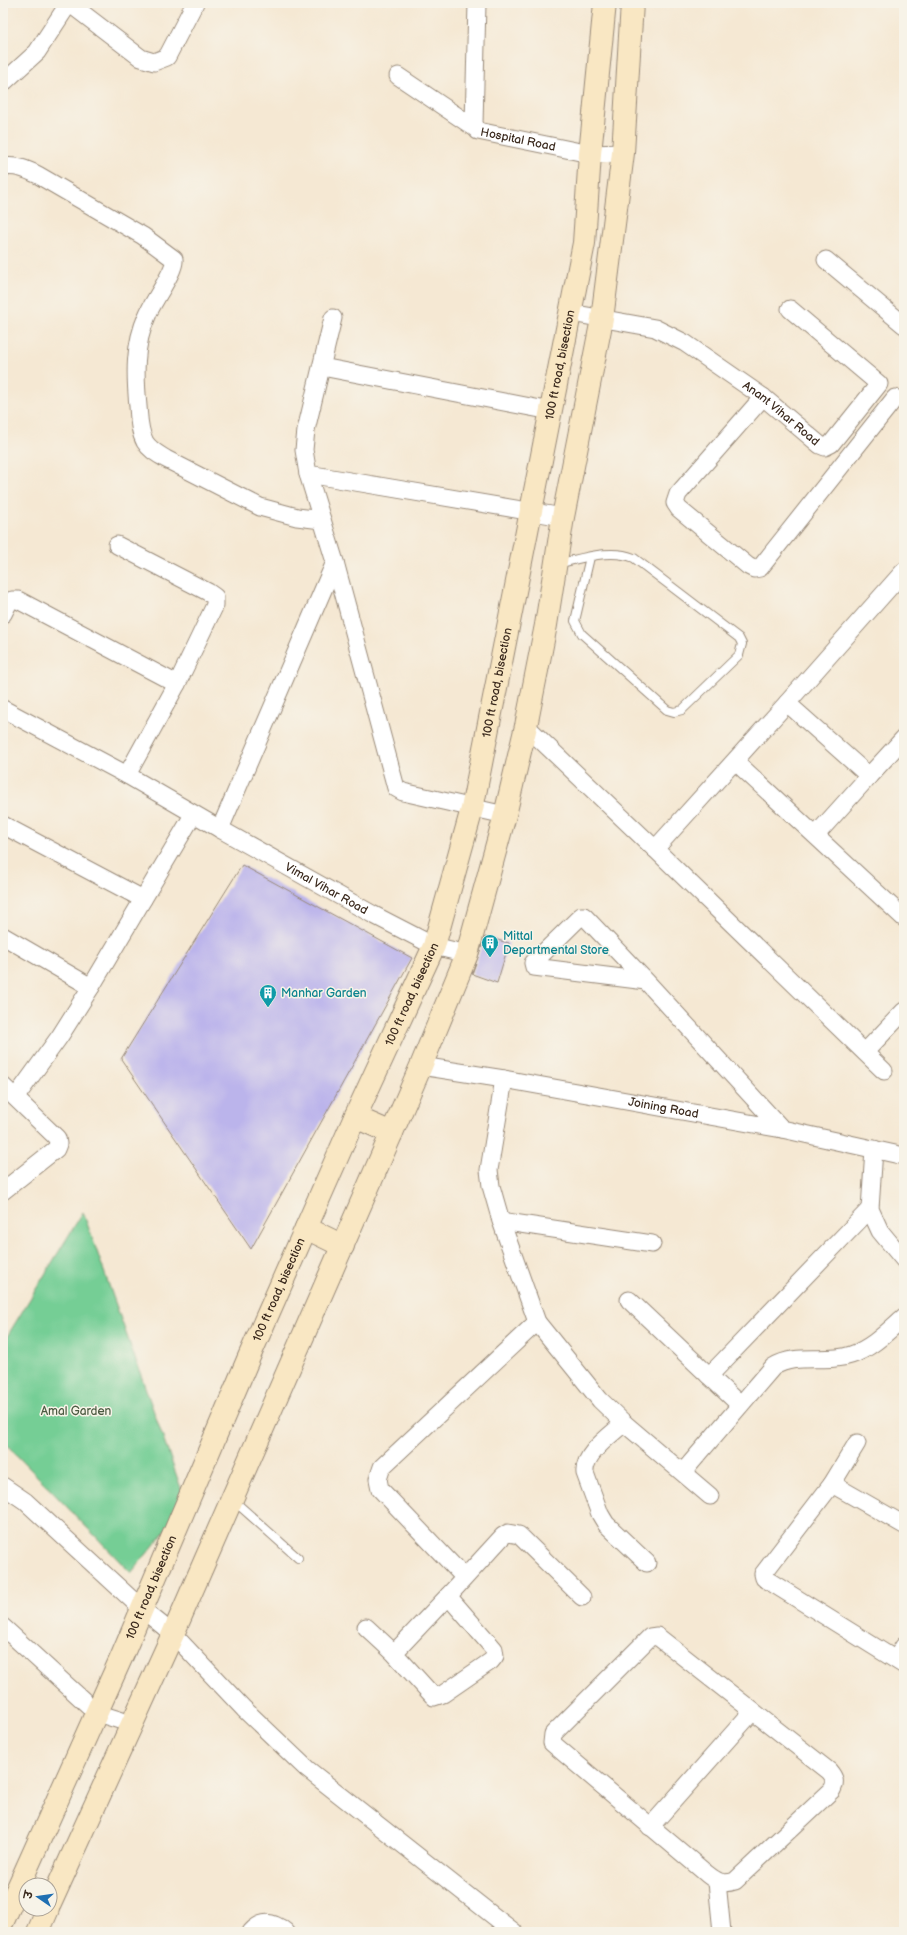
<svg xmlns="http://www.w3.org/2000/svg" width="907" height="1935" font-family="'Balsamiq Sans','Playpen Sans Deva',sans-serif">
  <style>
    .green { fill: #74ce95; stroke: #587c5a }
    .building { fill: #bbb4eb }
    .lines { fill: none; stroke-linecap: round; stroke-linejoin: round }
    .lane-casing { stroke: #988978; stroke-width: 10 }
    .street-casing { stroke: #988978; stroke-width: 19 }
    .secondary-casing { stroke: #988978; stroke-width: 24 }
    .lane { stroke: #fff; stroke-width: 8 }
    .street { stroke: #fff; stroke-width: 17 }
    .secondary { stroke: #f9e7c3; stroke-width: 22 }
    .labels { text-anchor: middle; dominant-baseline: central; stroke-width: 3; stroke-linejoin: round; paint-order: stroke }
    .street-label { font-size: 12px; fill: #3b2a1e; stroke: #f7f3e8 }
    .culture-label { font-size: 12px; fill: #0d838f; stroke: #f7f3e8; text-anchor: start }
    .park-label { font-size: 12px; fill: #4c5b42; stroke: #f7f3e8 }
  </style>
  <rect width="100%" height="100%" fill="#f7f3e8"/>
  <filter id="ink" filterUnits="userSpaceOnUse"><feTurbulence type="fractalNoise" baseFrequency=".025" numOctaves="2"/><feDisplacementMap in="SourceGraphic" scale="8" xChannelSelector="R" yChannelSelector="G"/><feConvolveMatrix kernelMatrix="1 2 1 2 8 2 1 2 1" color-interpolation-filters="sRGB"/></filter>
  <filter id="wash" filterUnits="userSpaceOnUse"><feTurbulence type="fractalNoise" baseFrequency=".012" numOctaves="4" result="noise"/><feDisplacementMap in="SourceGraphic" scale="16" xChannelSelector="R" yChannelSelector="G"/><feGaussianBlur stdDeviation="0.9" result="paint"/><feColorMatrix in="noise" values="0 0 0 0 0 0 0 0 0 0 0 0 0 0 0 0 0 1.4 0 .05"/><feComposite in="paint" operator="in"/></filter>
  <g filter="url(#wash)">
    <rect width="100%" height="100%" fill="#f5e8d3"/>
    <path class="green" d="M83 1212 187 1505 131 1573 3 1441V1343Z"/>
    <g id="blocks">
      <path class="building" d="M242 865 412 958 251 1249 121 1059Z
        M485 937 509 943 497 983 472 974Z"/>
    </g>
  </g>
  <g filter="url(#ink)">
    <use href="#blocks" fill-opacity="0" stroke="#988978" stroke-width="1"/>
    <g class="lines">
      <defs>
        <path id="lane" d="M556 564C581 559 610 548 634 558L739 638 742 644 739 655 682 710 674 712 667 710 582 634 575 621 590 557
          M233 1500 298 1558"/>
        <g id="street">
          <path d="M69 3 141 58 154 62 167 57 195 3"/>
          <path id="s1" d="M477 3 474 124 478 131 590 154 623 153"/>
          <path d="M398 76 475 128"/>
          <path d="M3 83 37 52 69 3"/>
          <path d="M3 167C16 165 26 169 38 175L143 236 174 259C176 270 152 302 147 316 134 345 135 375 138 406 139 418 139 431 145 442 150 450 158 454 166 459L260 507 297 517 322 520"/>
          <path d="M826 260 904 325"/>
          <path id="s2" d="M571 313 655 328 685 343 763 397 820 445 825 447 831 444 879 384 790 309"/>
          <path d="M333 318 306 430 304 450 308 474 563 517"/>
          <path d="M322 367 551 411"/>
          <path d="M763 397 678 494 675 503 679 509 748 566 754 569 760 568 895 398"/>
          <path d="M308 474 335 562 396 788 403 792 505 815"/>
          <path d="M117 545 208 592 215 597V605L177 684"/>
          <path d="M3 614 8 604 12 600H18L177 684 127 775"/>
          <path d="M787 703 904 571"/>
          <path d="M3 709 127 775 220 829 335 562"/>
          <path d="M526 726 655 849 787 703 869 776 904 738"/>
          <path d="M736 762 904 918"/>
          <path d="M3 825 143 899"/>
          <path id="s3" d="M220 829 372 914 434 946 467 954"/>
          <path d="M816 835 869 776"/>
          <path d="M655 849 884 1071"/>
          <path d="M3 936 91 987"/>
          <path d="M646 981 534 967 533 963 581 916H584L646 981 782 1129"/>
          <path d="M865 1052 904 1011"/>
          <path id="s4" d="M421 1066 504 1079 782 1129 904 1156"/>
          <path d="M504 1079 489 1170 491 1186 501 1221 537 1322 600 1400 624 1423 710 1496"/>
          <path d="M3 1086 57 1138 58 1144 56 1149 3 1191"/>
          <path d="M16 1097 60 1036 91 987 193 815"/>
          <path d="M874 1149 870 1209 880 1231 904 1260"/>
          <path d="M501 1221 652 1244"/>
          <path d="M629 1300 740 1405"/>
          <path d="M709 1376 870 1209"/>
          <path d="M624 1423C611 1435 583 1454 585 1473L600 1514 606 1524 647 1563"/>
          <path d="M857 1443 832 1484 763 1574 764 1578 904 1665"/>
          <path d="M683 1472 773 1367C797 1352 825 1364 851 1355 872 1348 888 1331 904 1317"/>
          <path d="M832 1484 904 1525"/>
          <path d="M3 1486 25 1501 142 1609 173 1634 244 1709 307 1769 514 1932"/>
          <path d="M464 1577 380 1489 378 1479 382 1467 537 1322"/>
          <path d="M448 1596 503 1536 508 1533 519 1535 582 1597"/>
          <path d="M3 1627 97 1713 132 1724"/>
          <path d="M366 1627 394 1653 434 1697 443 1694 491 1661 495 1656 494 1649 448 1596 394 1653"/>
          <path d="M657 1636 829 1771C835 1778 836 1782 832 1790L735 1881C723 1885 717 1882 707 1874L552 1743 553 1734 650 1637Z"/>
          <path d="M896 1659 904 1646"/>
          <path d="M650 1827 752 1712"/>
          <path d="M717 1882 722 1932"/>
          <path d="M251 1932C263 1919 274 1922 286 1932"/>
        </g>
        <g id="secondary">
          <path d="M355 1117 392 1133"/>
          <path d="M306 1228 343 1246"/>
          <path d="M50 1904 173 1634 421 1066 467 954 505 815 526 726 546 625 563 517 602 319 623 153 632 3"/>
          <path id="s5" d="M3 1921 122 1656 249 1357 355 1117 434 946 472 809 584 243 590 154 605 3"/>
          <path d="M38 1932 48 1909"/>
        </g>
      </defs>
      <use href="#lane" class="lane-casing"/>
      <use href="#street" class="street-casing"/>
      <use href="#secondary" class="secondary-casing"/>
      <use href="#lane" class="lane"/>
      <use href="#street" class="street"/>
      <use href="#secondary" class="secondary"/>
    </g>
  </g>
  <defs>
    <symbol id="building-pin" viewBox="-11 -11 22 30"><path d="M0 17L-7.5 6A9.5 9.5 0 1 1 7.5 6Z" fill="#0f9aa8" stroke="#f7f3e8"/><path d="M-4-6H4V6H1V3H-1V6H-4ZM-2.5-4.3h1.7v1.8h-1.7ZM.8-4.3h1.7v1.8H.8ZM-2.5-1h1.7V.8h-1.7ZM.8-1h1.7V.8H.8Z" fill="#fff"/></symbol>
  </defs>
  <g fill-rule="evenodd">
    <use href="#building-pin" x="480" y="933" width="20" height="27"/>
    <use href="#building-pin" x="258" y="983" width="20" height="27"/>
  </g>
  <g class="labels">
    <g class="street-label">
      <text stroke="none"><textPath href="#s1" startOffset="170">Hospital Road</textPath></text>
      <text stroke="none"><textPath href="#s5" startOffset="1661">100 ft road, bisection</textPath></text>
      <text stroke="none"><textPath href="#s2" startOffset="238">Anant Vihar Road</textPath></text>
      <text stroke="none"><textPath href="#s5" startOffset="1337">100 ft road, bisection</textPath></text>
      <text stroke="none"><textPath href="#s3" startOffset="122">Vimal Vihar Road</textPath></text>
      <text stroke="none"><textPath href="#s5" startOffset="1013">100 ft road, bisection</textPath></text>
      <text stroke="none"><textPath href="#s4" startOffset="246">Joining Road</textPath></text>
      <text stroke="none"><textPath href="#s5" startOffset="689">100 ft road, bisection</textPath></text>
      <text stroke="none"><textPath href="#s5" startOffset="365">100 ft road, bisection</textPath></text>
    </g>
    <g class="culture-label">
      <text x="503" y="936">Mittal<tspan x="503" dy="14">Departmental Store</tspan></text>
      <text x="281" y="993">Manhar Garden</text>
    </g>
    <g class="park-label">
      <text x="76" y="1411">Amal Garden</text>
    </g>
  </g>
  <rect width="907" height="1935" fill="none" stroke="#f7f3e8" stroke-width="16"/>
  <g transform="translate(38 1897) rotate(283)"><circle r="19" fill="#f7f3e8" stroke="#aca397"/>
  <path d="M0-3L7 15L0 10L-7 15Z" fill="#1f6fb2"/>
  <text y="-6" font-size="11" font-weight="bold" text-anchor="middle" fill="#3b2a1e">उ</text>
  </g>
</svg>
